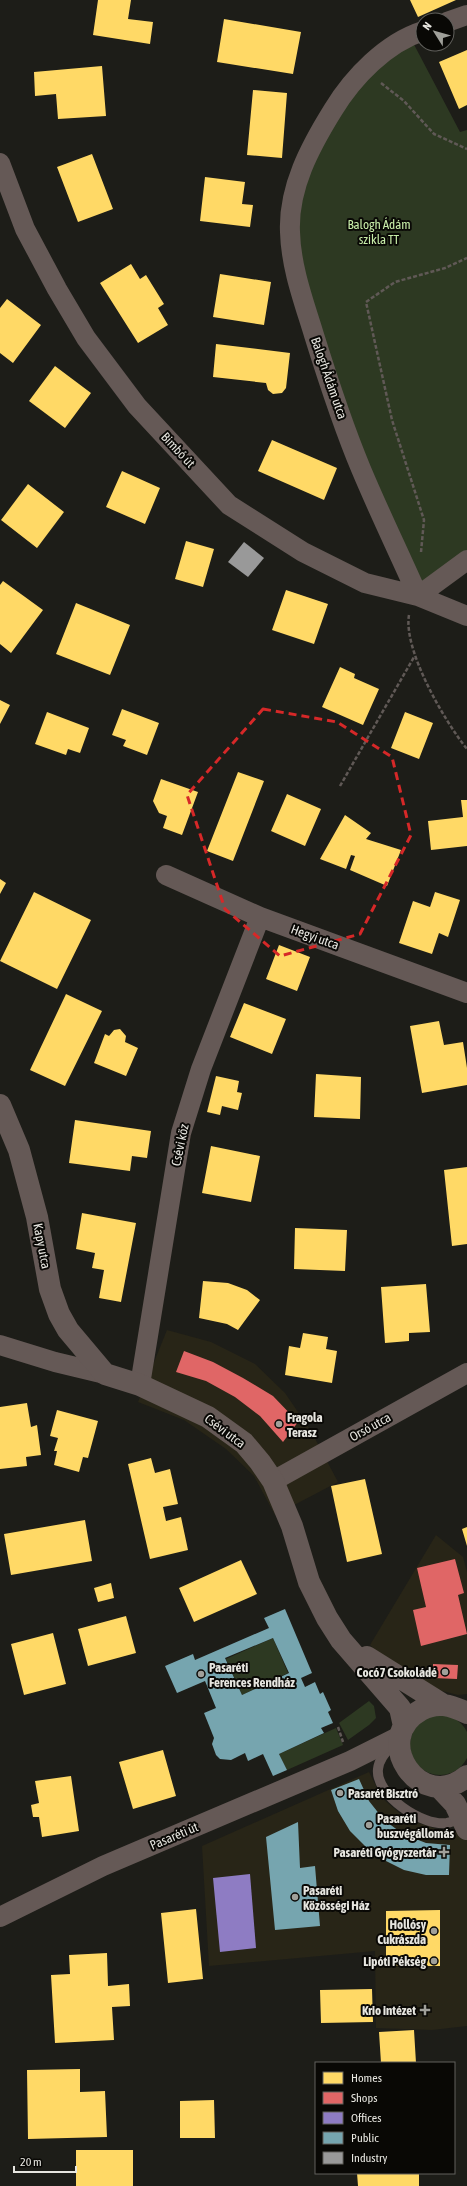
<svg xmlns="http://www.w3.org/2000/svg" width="467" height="2186" font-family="'Asap Condensed',sans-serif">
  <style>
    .built { fill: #282517 }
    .green { fill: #2d3922 }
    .homes { fill: #ffd966 }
    .shops { fill: #e06666 }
    .offices { fill: #8e7cc3 }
    .public { fill: #76a5af; fill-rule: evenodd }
    .industry { fill: #999 }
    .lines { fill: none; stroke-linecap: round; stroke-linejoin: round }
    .path { stroke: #605956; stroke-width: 2.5; stroke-dasharray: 4 2; stroke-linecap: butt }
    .service { stroke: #655956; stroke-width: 10 }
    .minor { stroke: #655956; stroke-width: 20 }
    .tertiary { stroke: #655956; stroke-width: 22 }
    .marked { fill: none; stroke: #d62828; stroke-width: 3; stroke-dasharray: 8 5; stroke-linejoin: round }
    .poi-dot { fill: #a0a09a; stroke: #090805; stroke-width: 1.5 }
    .labels { text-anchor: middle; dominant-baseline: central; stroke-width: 4; stroke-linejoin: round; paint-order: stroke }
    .park-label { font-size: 13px; fill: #c7eca8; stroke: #090805 }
    .street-label { font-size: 13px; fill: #e7e6e0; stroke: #090805 }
    .poi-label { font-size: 13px; font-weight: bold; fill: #e7e6e0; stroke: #090805; text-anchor: start }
  </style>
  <rect width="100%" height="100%" fill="#1d1d18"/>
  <path class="built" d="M167 1330 211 1342 255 1364 285 1393 311 1431 338 1482 275 1515 254 1476 226 1449 184 1420 138 1402Z
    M436 1535 463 1557 467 1572V1694L458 1695 419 1685 396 1669 370 1645Z
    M369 1772 382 1798 405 1818 436 1829 467 1833V2026L432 2030 376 2028 375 1951 209 1966 202 1846Z"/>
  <path class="green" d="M409 35 460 132 467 130V560L418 596 294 272 295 187 341 97Z
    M273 1638 288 1673 242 1695 226 1659Z
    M369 1701 374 1706 376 1718 369 1725 348 1740 339 1723Z
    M410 1745a30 30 0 1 1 60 0a30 30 0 1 1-60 0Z
    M336 1728 343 1745 287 1770 279 1754Z"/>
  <path class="homes" d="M98 0H131L128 19 153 22 150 44 93 35Z
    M410 0H456L418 17Z
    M224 19 301 32 293 74 217 62Z
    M467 50V105L459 109 439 62Z
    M102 66 106 116 58 119 56 94 35 96 34 72Z
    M253 90 287 93 282 158 247 155Z
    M92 154 113 209 78 222 57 167Z
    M205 177 245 182 242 204 253 205 250 227 200 221Z
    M131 264 140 279 146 275 164 304 158 308 168 325 138 343 100 283Z
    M220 274 271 282 264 325 213 317Z
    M7 299 41 325 13 363 0 353V308Z
    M216 344 290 353 286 388 282 393 273 394 268 390 266 383 213 377Z
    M55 366 91 393 65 428 29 401Z
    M272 440 337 468 324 500 258 471Z
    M122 471 160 488 145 524 106 507Z
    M28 484 64 512 37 548 1 520Z
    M186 541 214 549 203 587 175 579Z
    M3 581 43 610 11 653 0 644V585Z
    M286 590 328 604 314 644 272 630Z
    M76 603 130 625 110 675 56 654Z
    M340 667 355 674 354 678 379 689 363 725 322 707Z
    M0 700 10 705 0 724Z
    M122 709 159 723 147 755 123 746 126 740 112 735Z
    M47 712 89 728 80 753 68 749 66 755 35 744Z
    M405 712 433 723 419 759 391 748Z
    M238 772 264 781 233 861 207 851Z
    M161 779 198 792 182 835 163 828 167 816 159 813 153 801Z
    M287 794 321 809 305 846 271 831Z
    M461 800H467V846L431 850 428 821 463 817Z
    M345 815 371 833 366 839 401 850 387 886 350 870 355 856 351 855 346 869 320 859Z
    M0 879 6 883 0 894Z
    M34 892 91 920 57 989 0 961Z
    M435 892 460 900 448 937 439 933 432 954 399 943 413 901 430 907Z
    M279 945 310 957 297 991 266 979Z
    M66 994 102 1011 65 1086 30 1070Z
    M244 1003 286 1019 272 1054 230 1037Z
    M439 1021 444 1045 463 1042 467 1068V1085L422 1093 410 1026Z
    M120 1029 126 1036 125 1042 138 1048 126 1076 94 1063 105 1034 109 1036 114 1030Z
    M316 1074 361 1077 360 1119 314 1117Z
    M216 1076 239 1081 237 1092 242 1093 238 1110 222 1106 220 1115 207 1112Z
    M75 1120 151 1131 147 1158 132 1156 130 1171 69 1163Z
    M211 1146 260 1156 251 1202 202 1193Z
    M467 1167V1244L452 1246 444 1170Z
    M82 1213 136 1223 121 1302 99 1298 104 1270 92 1268 95 1253 76 1249Z
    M295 1228 347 1230 345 1271 294 1269Z
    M203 1281 228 1283 247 1290 260 1300 238 1330 227 1324 199 1318Z
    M426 1284 430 1332 409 1333V1341L385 1343 381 1287Z
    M303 1333 328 1337 326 1349 337 1351 332 1383 285 1375 289 1346 300 1348Z
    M27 1403 31 1427 37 1425 41 1455 26 1457 27 1466 0 1469V1407Z
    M57 1410 98 1421 88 1458 83 1457 79 1472 54 1465 57 1451H54L58 1438 50 1436Z
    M151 1458 155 1473 170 1469 178 1504 163 1507 166 1521 181 1517 188 1550 150 1559 128 1464Z
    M365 1479 382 1554 347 1562 331 1486Z
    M85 1520 92 1561 11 1575 4 1534Z
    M467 1527V1546L462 1529Z
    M241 1560 257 1594 194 1622 179 1588Z
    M111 1583 114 1598 98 1602 94 1588Z
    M126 1616 136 1653 88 1666 78 1629Z
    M53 1633 66 1684 24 1695 11 1644Z
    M163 1750 176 1796 133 1809 119 1762Z
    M71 1776 79 1831 42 1837 39 1817H33L31 1805 39 1803 35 1781Z
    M196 1909 203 1979 168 1983 161 1913Z
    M440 1910V1966H386V1911Z
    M107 1953 108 1986 129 1984 130 2006 112 2007 114 2040 55 2043 51 1975 70 1974 69 1955Z
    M372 1989 373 2022 321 2023 320 1990Z
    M414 2030 416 2063H381L379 2032Z
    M80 2069V2092L105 2091 107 2137 28 2139 27 2070Z
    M214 2100 215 2138H180V2101Z
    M76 2150H133V2186H76Z
    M357 2173H419V2186H358Z"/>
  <path class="shops" d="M184 1351 213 1362 243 1378 273 1396 298 1422 283 1442 260 1416 235 1397 206 1381 176 1372Z
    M455 1559 464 1593 458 1595 467 1634 421 1646 413 1610 426 1607 417 1568Z
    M433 1664 458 1665 457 1679 433 1678Z"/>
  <path class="offices" d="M250 1874 256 1948 220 1952 213 1878Z"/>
  <path class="public" d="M285 1609 312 1673 301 1678 305 1687 315 1682 320 1694 323 1692 331 1710 328 1712 333 1723 321 1728 324 1733 279 1754 287 1770 273 1776 263 1754 248 1761 245 1753 231 1760 220 1759 216 1755 212 1744 214 1738 204 1713 216 1708 205 1681 177 1693 165 1666 193 1654 195 1660 269 1628 264 1618ZM273 1638 289 1673 242 1695 225 1658Z
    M359 1779 369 1801 384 1820 403 1834 426 1843 450 1845 449 1875H426L404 1870 384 1860 366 1847 350 1831 338 1811 331 1790Z
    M298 1822 300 1868 315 1866 320 1926 275 1930 266 1837Z"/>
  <path class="industry" d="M244 542 264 558 248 577 228 562Z"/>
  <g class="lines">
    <path class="path" d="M381 83 404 101 434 134 467 149
      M421 552 424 520 392 420 366 302 395 282 445 268 467 258
      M409 615C403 650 445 722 467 749
      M340 786 414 657
      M338 1727 343 1742"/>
    <path class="service" d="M392 1745C386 1752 379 1759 378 1769 375 1795 423 1827 447 1823 452 1822 459 1819 464 1817"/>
    <path class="minor" d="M447 22 467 15
      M0 163 25 229 57 289 86 338 137 406 229 505 303 552 365 583 418 596 467 616
      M418 596C399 553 379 512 361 469 343 426 328 380 314 335 304 302 291 268 290 232 288 188 310 147 333 110 353 77 386 43 423 31
      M418 596 467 560
      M166 875 260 917 467 993
      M0 1345 55 1362 105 1374
      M140 1385 181 1133 201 1069 260 917
      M273 1481 467 1373
      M0 1917 103 1866 350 1761 400 1736"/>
    <path class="tertiary" d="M0 1105 19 1150 37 1217 50 1289 59 1314 68 1330 105 1374 140 1385 208 1417 244 1443 260 1462 273 1481 292 1526 309 1582 327 1618 341 1640 400 1708 404 1726
      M367 1657 442 1704
      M467 1713C451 1705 437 1701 421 1710 369 1739 421 1815 467 1776
      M439 1787 455 1804 467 1829"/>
  </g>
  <path class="marked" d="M263 709 337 722 392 757 411 835 360 934 280 956 225 909 187 795Z"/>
  <g class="poi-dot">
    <circle cx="279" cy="1424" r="4"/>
    <circle cx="445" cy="1672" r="4"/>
    <circle cx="201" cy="1674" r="4"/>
    <circle cx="340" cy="1793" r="4"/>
    <circle cx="369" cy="1825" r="4"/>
    <path d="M442 1846h4v4h4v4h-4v4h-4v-4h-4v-4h4z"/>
    <circle cx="295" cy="1897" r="4"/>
    <circle cx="434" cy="1931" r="4"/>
    <circle cx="434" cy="1961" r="4"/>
    <path d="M423 2004h4v4h4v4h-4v4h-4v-4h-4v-4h4z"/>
  </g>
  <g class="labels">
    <g class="park-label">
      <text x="379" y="224">Balogh Ádám<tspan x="379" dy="15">szikla TT</tspan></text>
    </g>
    <g class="street-label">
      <text transform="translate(329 378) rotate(71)">Balogh Ádám utca</text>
      <text transform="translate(178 450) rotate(47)">Bimbó út</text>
      <text transform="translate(315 937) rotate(20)">Hegyi utca</text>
      <text transform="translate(180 1145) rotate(-78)">Csévi köz</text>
      <text transform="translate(42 1246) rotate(79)">Kapy utca</text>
      <text transform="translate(370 1427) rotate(-29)">Orsó utca</text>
      <text transform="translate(225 1431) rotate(37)">Csévi utca</text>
      <text transform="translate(174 1836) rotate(-23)">Pasaréti út</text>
    </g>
    <g class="poi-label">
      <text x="287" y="1417">Fragola<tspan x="287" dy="15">Terasz</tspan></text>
      <text x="209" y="1667">Pasaréti<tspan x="209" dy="15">Ferences Rendház</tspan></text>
      <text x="437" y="1672" text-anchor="end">Cocó7 Csokoládé</text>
      <text x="348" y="1793">Pasarét Bisztró</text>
      <text x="377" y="1818">Pasaréti<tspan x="377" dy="15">buszvégállomás</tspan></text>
      <text x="436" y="1852" text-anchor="end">Pasaréti Gyógyszertár</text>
      <text x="303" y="1890">Pasaréti<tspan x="303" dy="15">Közösségi Ház</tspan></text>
      <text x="426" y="1924" text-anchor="end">Hollósy<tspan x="426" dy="15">Cukrászda</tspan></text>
      <text x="426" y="1961" text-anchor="end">Lipóti Pékség</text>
      <text x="416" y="2010" text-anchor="end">Krio intézet</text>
    </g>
  </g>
  <rect x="315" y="2062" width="140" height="112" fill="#090805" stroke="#62615d"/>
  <rect x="323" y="2072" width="20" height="12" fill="#ffd966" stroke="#62615d"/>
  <text x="351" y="2082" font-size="12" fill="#e7e6e0">Homes</text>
  <rect x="323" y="2092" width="20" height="12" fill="#e06666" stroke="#62615d"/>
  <text x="351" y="2102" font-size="12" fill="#e7e6e0">Shops</text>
  <rect x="323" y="2112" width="20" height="12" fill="#8e7cc3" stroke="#62615d"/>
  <text x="351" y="2122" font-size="12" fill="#e7e6e0">Offices</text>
  <rect x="323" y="2132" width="20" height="12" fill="#76a5af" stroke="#62615d"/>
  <text x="351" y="2142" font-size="12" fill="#e7e6e0">Public</text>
  <rect x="323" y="2152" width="20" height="12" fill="#999999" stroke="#62615d"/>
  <text x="351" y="2162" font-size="12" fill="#e7e6e0">Industry</text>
  <g transform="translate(435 32) rotate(307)"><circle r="19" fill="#090805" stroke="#62615d"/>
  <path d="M0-3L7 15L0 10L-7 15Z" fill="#a0a09a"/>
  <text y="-6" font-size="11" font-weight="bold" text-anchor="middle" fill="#e7e6e0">N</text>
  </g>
  <path d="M14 2166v6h62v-6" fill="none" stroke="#e7e6e0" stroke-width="2"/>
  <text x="20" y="2166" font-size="12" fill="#e7e6e0" stroke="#090805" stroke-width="3" paint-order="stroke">20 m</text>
</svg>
